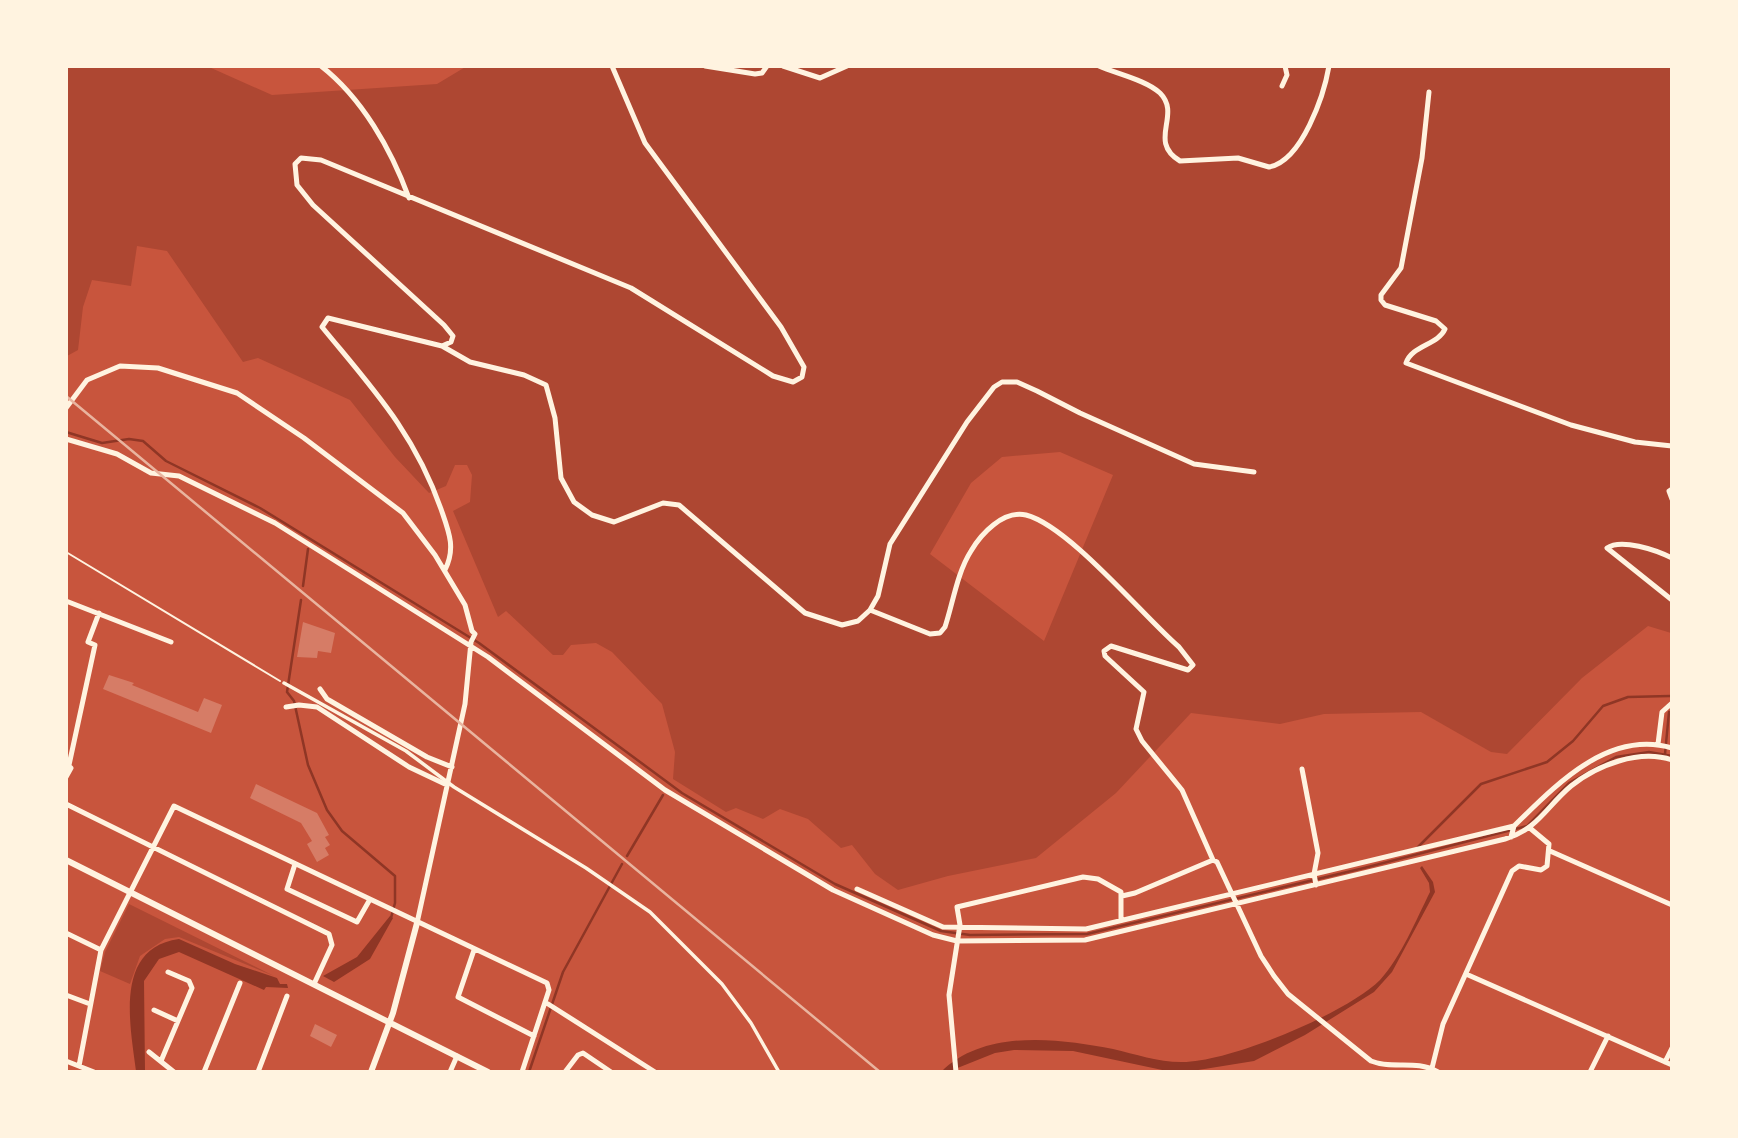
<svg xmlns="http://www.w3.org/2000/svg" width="1738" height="1138" font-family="'Noto Sans',sans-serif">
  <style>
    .green { fill: #ae4732; fill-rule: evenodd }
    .water { fill: #8f3625 }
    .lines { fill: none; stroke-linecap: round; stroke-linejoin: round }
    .stream { stroke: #8f3625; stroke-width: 2.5 }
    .building { fill: #d67c66 }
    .path { stroke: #fff3e0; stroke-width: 2 }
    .pedestrian { stroke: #fff3e0; stroke-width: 3.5 }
    .minor { stroke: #fff3e0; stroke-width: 5 }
    .tertiary { stroke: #fff3e0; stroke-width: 6 }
    .rail { stroke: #e9b49f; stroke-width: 2.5 }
  </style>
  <rect width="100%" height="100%" fill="#c8553d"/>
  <path class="green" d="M467 66 1671 67V633L1648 626 1582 678 1507 754 1491 752 1421 712 1324 714 1280 724 1191 713 1116 793 1036 858 948 876 898 890 875 874 852 845 841 848 808 819 780 809 763 819 736 808 726 812 673 779 675 752 662 704 612 652 596 643 571 645 563 655H553L506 611 498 617 453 511 470 502 472 475 467 465H455L446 486 429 493 395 457 350 400 258 358 243 362 167 251 137 246 131 286 92 280 83 307 78 350 67 356V67H209L272 95 437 84ZM1060 452 1113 475 1044 641 930 554 971 483 1002 457Z
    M129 904 274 976 179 937 165 939 140 956 130 984 100 971 105 952Z"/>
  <path class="water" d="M1422 866 1433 882 1435 892 1392 972 1374 992 1305 1035 1254 1061 1192 1071H1167L1073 1051 1014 1050 995 1053 950 1071 941 1072C984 1029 1058 1038 1113 1049 1135 1054 1158 1062 1181 1062 1228 1063 1347 1013 1380 980 1401 957 1416 920 1430 892L1429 883 1420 868Z
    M390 916 393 918 370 959 334 982 323 976 357 957Z
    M179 939 235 964 277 978 280 984H287L288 988 266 987 264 990 179 952 159 959 144 981 145 1071H136C130 1024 114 948 179 939Z"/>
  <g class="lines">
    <path class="stream" d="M66 432 102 443 129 439 143 441 166 461 260 508 479 643 682 793 835 884 941 931 970 935 1087 934 1364 868 1527 826 1569 783 1616 757 1649 752 1672 756
      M303 586 308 549
      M301 600 287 692 294 701 308 765 327 810 342 831 395 876V903L391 918
      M1665 754 1669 712
      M1418 847 1481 784 1547 762 1573 741 1603 706 1628 697 1670 696
      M627 856 663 795
      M529 1072 563 972 622 864"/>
  </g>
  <path class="building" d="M303 622 335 633 331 653 318 651 317 658 297 657Z
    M109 675 134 683 132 685 198 712 204 698 222 705 211 733 103 689Z
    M256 784 317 813 329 835 325 837 330 845 325 848 329 855 317 862 307 844 312 841 301 823 250 798Z
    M315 1024 337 1035 331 1047 310 1036Z"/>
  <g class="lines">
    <path class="path" d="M66 552 280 681"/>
    <path class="pedestrian" d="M284 683 406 751 454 787 586 868 650 912 722 984 751 1023 779 1072"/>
    <path class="minor" d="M321 66C362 98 391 149 409 198
      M705 66 755 74 762 73 767 66
      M783 66 820 78 847 66
      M1099 66C1117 74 1146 80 1160 93 1182 115 1147 141 1180 161L1238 158 1269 167C1302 161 1324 95 1329 66
      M1282 86 1287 75 1285 66
      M1429 92 1422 158 1401 268 1381 295V300L1385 305 1436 321 1445 329C1438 345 1412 345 1406 363L1571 425 1635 442 1672 446
      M442 346 451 342 453 336 444 325 313 205 297 185 295 164 301 158 321 160 631 288 773 376 793 382 802 377 804 367 781 327 645 143 612 66
      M66 408 87 380 120 366 158 368 237 393 304 438 403 513 435 555 465 605 472 631 475 634 471 642 465 704 417 923
      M66 439 117 454 151 473 179 476 275 523 488 657 665 790 833 890 933 935 957 941 1085 940 1505 839C1538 829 1546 807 1571 786 1597 765 1639 749 1672 760
      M1672 489 1669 491 1672 499
      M1672 558C1656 550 1621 538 1607 548L1672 600
      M445 570C456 548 449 532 441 509 414 432 372 388 322 327L328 318 442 346 470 362 524 375 546 385 555 418 561 478 574 502 592 515 614 522 663 503 679 505 805 613 842 625 858 621 870 610 878 596 890 544 967 422 994 387 1002 382H1017L1037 391 1080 413 1194 464 1254 472
      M66 601 171 642
      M870 610 930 634 940 633 945 627C953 603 957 573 971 551 981 534 1003 510 1026 515 1069 526 1143 616 1179 647L1193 665 1188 670 1111 646 1104 651 1105 656 1144 692 1136 729 1142 741 1182 790 1213 860
      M320 689 327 699 427 757 452 767
      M286 707 299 705 317 707 409 767 447 785
      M1658 744 1662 712 1672 703
      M69 765 95 645 88 642 99 613
      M1302 769 1318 853 1314 874 1316 885
      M66 777 71 768 68 765
      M66 804 329 934 332 945 314 984
      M1511 837 1514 826C1555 786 1608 729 1672 748
      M1550 851 1672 905
      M295 864 287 889 357 922 369 901
      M857 889 943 927 1086 929 1514 826
      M1122 896 1135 893 1213 860 1217 862 1261 956 1274 976 1288 994 1371 1061C1394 1070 1415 1059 1438 1072
      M66 933 101 950
      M474 950 458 997 534 1036
      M1466 974 1672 1065
      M66 995 90 1004
      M545 1002 655 1072
      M154 1010 178 1021
      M149 1052 174 1072
      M66 1061 94 1072
      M161 1061 192 988 189 981 168 972
      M1665 1062 1672 1048
      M79 1066 101 950 174 806 547 983 549 990 522 1072
      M1432 1068 1443 1024 1512 871 1519 866 1541 870 1547 866 1549 844 1531 829
      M204 1072 240 983
      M258 1072 287 996
      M450 1072 457 1056
      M565 1072 578 1055 583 1053 611 1072
      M956 1072 949 995 960 925 957 907 1083 877 1098 879 1121 892V920
      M1590 1072 1608 1036"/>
    <path class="tertiary" d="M66 860 488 1072
      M371 1072 393 1013 417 923"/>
    <path class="rail" d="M66 396 880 1072"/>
  </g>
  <rect width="1738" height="1138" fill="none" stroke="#fff3e0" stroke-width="136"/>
</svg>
